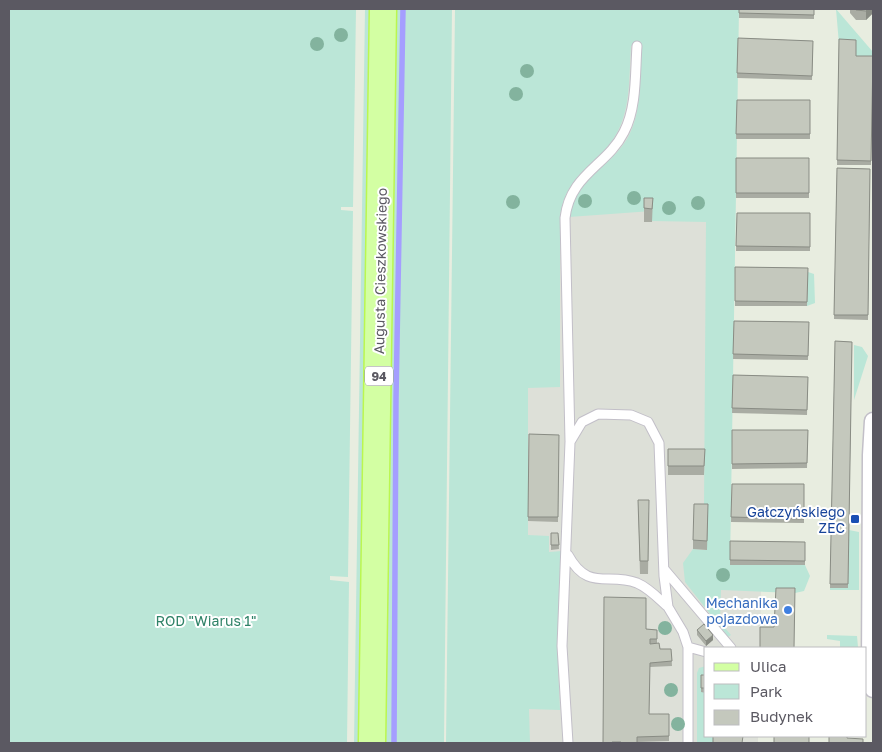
<svg xmlns="http://www.w3.org/2000/svg" width="882" height="752" font-family="'Golos Text',sans-serif">
  <style>
    .industrial { fill: #dde0d8 }
    .green { fill: #bbe6d7 }
    .lines { fill: none; stroke-linecap: round; stroke-linejoin: round }
    .stream { stroke: #a59eff; stroke-width: 5.5 }
    .service-casing { stroke: #c2bfc8; stroke-width: 11 }
    .minor-casing { stroke: #c2bfc8; stroke-width: 19 }
    .primary-casing { stroke: #bbf74f; stroke-width: 29 }
    .service { stroke: #fff; stroke-width: 9 }
    .minor { stroke: #fff; stroke-width: 16 }
    .primary { stroke: #d3ffa3; stroke-width: 26 }
    .tree { fill: #83b39e }
    .wall { fill: #a9aca3 }
    .shaded-wall { fill: #898c84 }
    .building { fill: #c4c8bd; stroke: #898c84 }
    .transit-dot { fill: #1a4fb4; stroke: #fff; stroke-width: 2 }
    .shop-dot { fill: #3f7fe0; stroke: #fff; stroke-width: 2 }
    .labels { text-anchor: middle; dominant-baseline: central; stroke-width: 4; stroke-linejoin: round; paint-order: stroke }
    .shield { fill: #fff; stroke: #8c8b91; stroke-width: 1 }
    .shield-label { font-size: 12px; font-weight: bold; fill: #5b5962 }
    .street-label { font-size: 14px; fill: #5b5962; stroke: #fff }
    .transit-label { font-size: 14px; fill: #164399; stroke: #fff; text-anchor: end }
    .shop-label { font-size: 14px; fill: #366cbe; stroke: #fff; text-anchor: end }
    .park-label { font-size: 14px; fill: #308368; stroke: #fff }
  </style>
  <rect width="100%" height="100%" fill="#e8ede0"/>
  <path class="industrial" d="M511 9H728L720 590H761L760 648H706V736H758V743H500Z"/>
  <path class="green" d="M9 9H356L353 207H341V210L353 211 348 577 330 576V580L349 582 347 743H9Z
    M365 9H373L362 743H354Z
    M393 9H452L444 743H382Z
    M455 9H739L730 564 805 565 810 576 804 591 795 593 721 590 720 622 731 635 728 637 685 582 683 563 693 549 706 550 704 508 706 222 652 221V211L569 217C576 177 608 170 627 139 643 112 639 76 642 45L631 46C629 75 631 107 617 133 598 167 567 171 560 216V387L528 388V535L549 536V552L562 551 558 664 560 710 529 709 530 743H446Z
    M836 9 873 52V61L856 60 839 44Z
    M808 272 814 274 815 303 807 306Z
    M854 345 862 347 868 356 854 400Z
    M849 530 859 532V590H830V588H848Z
    M827 635 857 636 858 647 840 648V641L827 639Z
    M706 666V736H713V743H697V673L699 668Z"/>
  <g class="lines">
    <path class="stream" d="M394 743 396 399 403 9"/>
    <defs>
      <path id="service" d="M570 441 565 218C570 174 607 166 624 132 637 107 635 73 637 46
        M568 555C588 592 608 572 637 583 649 588 659 599 668 607
        M664 569 731 648
        M688 647 706 652
        M568 743 562 646 570 442 582 422 598 414 631 415 648 422 659 443 664 576 668 607 683 632 688 647V743"/>
      <path id="minor" d="M873 421 871 455 870 672 873 689"/>
      <path id="primary" d="M372 743 383 9"/>
    </defs>
    <use href="#service" class="service-casing"/>
    <use href="#minor" class="minor-casing"/>
    <use href="#primary" class="primary-casing"/>
    <use href="#service" class="service"/>
    <use href="#minor" class="minor"/>
    <use href="#primary" class="primary"/>
  </g>
  <g class="tree">
    <circle cx="341" cy="35" r="7"/>
    <circle cx="317" cy="44" r="7"/>
    <circle cx="527" cy="71" r="7"/>
    <circle cx="516" cy="94" r="7"/>
    <circle cx="634" cy="198" r="7"/>
    <circle cx="585" cy="201" r="7"/>
    <circle cx="513" cy="202" r="7"/>
    <circle cx="698" cy="203" r="7"/>
    <circle cx="669" cy="208" r="7"/>
    <circle cx="723" cy="575" r="7"/>
    <circle cx="665" cy="628" r="7"/>
    <circle cx="671" cy="690" r="7"/>
    <circle cx="678" cy="724" r="7"/>
  </g>
  <path class="wall" d="M739 9H814V19L739 18Z
    M850 9H873V13L866 20H856L850 13Z
    M738 38 813 41 812 80 737 78Z
    M839 39 856 56H873L871 165H837Z
    M737 100H810V139H736Z
    M736 158H809V198H736Z
    M837 168 870 169 868 320 834 319Z
    M644 198H653L652 222H644Z
    M737 213H810V251H736Z
    M735 267 808 268 807 306H735Z
    M734 321 809 322 808 360 733 359Z
    M835 341 852 342 848 588H830Z
    M733 375 808 377 807 415 732 413Z
    M732 430H808L807 468 732 469Z
    M529 434 559 435 558 522 528 521Z
    M668 449H705L704 475H668Z
    M732 484H804V523L731 522Z
    M638 500 649 513 648 574H640Z
    M708 514 707 550 693 549V540Z
    M551 533H558L559 549 551 550Z
    M730 541 805 542V565H730Z
    M646 629 657 630V643L660 649H671L672 666 650 667 649 714H669V741L637 742V743H603Z
    M697 630 713 640 706 646 697 635Z
    M701 675H706V693L701 692Z"/>
  <path class="shaded-wall" d="M868 9H873V13L866 20V11Z
    M713 635V640L706 646V641Z"/>
  <path class="building" d="M739 9H814V15L739 13Z
    M855 9H868L866 11 856 10Z
    M738 38 813 41 812 76 737 73Z
    M839 39 856 40V56H873L871 161 837 160Z
    M737 100H810V134H736Z
    M736 158H809V193H736Z
    M837 168 870 169 868 315H834Z
    M644 198H653L652 209 644 208Z
    M737 213H810V247L736 246Z
    M735 267 808 268 807 302 735 301Z
    M734 321 809 322 808 356 733 354Z
    M835 341 852 342 848 584H830Z
    M733 375 808 377 807 410 732 408Z
    M732 430H808L807 463 732 464Z
    M529 434 559 435 558 517H528Z
    M668 449H705L704 466H668Z
    M732 484H804V519L731 517Z
    M638 500H649L648 561H640Z
    M694 504H708L707 541 693 540Z
    M551 533H558L559 545H551Z
    M730 541 805 542V561L730 560Z
    M776 588H795L794 648H760V627H774Z
    M604 597 646 598V629L657 630V639H650V644L659 643 660 649H671L672 661 650 663 649 714H669V736L637 737V743H621V742H612V743H603Z
    M704 624 713 635 706 641 697 630Z
    M701 675H706V688H701Z
    M713 736H743L742 743H713Z
    M774 736H809V743H774Z
    M829 736H847V738L863 739V743H829Z"/>
  <rect class="transit-dot" x="850" y="514" width="10" height="10" rx="2.5"/>
  <circle class="shop-dot" cx="788" cy="610" r="5"/>
  <g class="labels">
    <rect class="shield" x="365" y="366.5" width="28" height="19" rx="4"/>
    <g class="shield-label">
      <text x="379" y="376">94</text>
    </g>
    <g class="street-label">
      <text transform="translate(380 271) rotate(-89)">Augusta Cieszkowskiego</text>
    </g>
    <g class="transit-label">
      <text x="845" y="511">Gałczyńskiego<tspan x="845" dy="16">ZEC</tspan></text>
    </g>
    <g class="shop-label">
      <text x="778" y="602">Mechanika<tspan x="778" dy="16">pojazdowa</tspan></text>
    </g>
    <g class="park-label">
      <text x="206" y="620">ROD "Wiarus 1"</text>
    </g>
  </g>
  <rect width="882" height="752" fill="none" stroke="#5b5962" stroke-width="20"/>
  <rect x="704" y="647" width="162" height="90" fill="#ffffff" stroke="#bdbdc0"/>
  <rect x="714" y="663" width="25" height="8" fill="#d3ffa3" stroke="#bdbdc0"/>
  <text x="750" y="672" font-size="15" fill="#5b5962">Ulica</text>
  <rect x="714" y="684" width="25" height="15" fill="#bbe6d7" stroke="#bdbdc0"/>
  <text x="750" y="697" font-size="15" fill="#5b5962">Park</text>
  <rect x="714" y="710" width="25" height="15" fill="#c4c8bd" stroke="#bdbdc0"/>
  <text x="750" y="722" font-size="15" fill="#5b5962">Budynek</text>
</svg>
